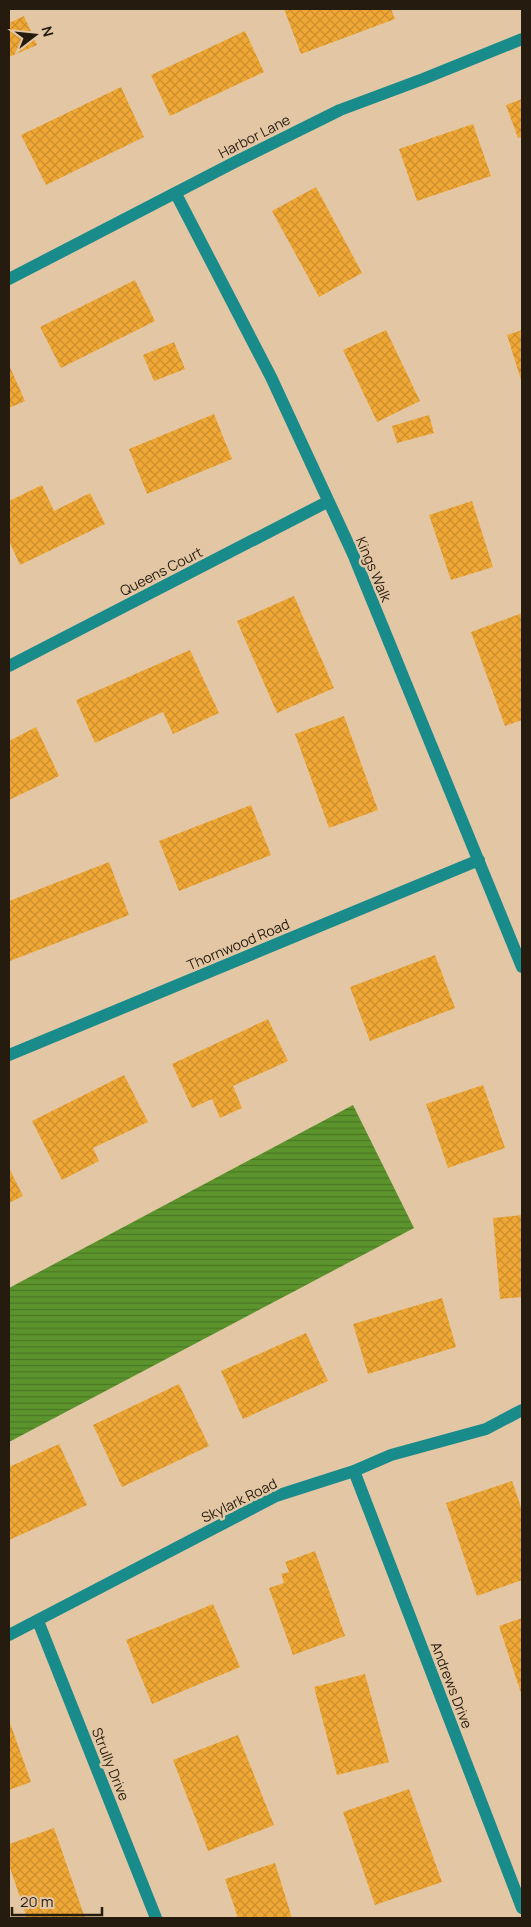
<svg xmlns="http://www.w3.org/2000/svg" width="531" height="1927" font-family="Manrope,sans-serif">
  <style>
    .water { fill: url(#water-rules) }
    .building { fill: url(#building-cross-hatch) }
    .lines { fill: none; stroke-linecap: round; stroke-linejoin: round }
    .minor { stroke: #188b8a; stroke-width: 12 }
    .labels { text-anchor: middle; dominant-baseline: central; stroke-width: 5; stroke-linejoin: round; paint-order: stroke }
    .street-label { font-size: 14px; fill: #251b0e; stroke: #e3c7a4 }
  </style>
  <defs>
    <pattern id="water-rules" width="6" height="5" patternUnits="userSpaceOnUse" patternTransform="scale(1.25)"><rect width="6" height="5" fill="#5b942c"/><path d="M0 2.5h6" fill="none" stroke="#4b7824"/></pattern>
    <pattern id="building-cross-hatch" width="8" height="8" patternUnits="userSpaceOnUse" patternTransform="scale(1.25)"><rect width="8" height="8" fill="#efa735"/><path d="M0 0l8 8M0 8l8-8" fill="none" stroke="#cd8f2e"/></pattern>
  </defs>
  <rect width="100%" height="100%" fill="#e3c7a4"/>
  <path class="water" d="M353 1105 414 1228 9 1442V1288Z"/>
  <path class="building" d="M284 9H391L395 19 301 54Z
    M24 16 37 45 9 57V23Z
    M245 31 264 72 170 116 151 75Z
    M121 87 144 137 46 185 21 135Z
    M522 99V137L518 138 506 105Z
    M473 124 491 176 417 201 399 149Z
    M316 187 362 273 319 297 272 211Z
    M135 280 155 321 61 368 40 327Z
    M386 330 420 401 377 422 343 350Z
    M522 330V383L507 335Z
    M174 342 185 369 154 381 143 355Z
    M9 365 25 401 9 408Z
    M214 414 232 459 147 494 129 449Z
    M429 415 434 433 397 443 392 426Z
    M42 485 54 511 90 493 105 524 20 565 9 541V501Z
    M472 501 493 567 451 580 429 515Z
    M294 596 334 688 277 713 237 621Z
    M522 613V720L505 726 471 632Z
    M190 650 219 713 173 734 163 712 95 743 76 700Z
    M344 716 378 810 329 828 295 734Z
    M36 727 59 776 9 800V741Z
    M251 805 271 855 179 891 159 841Z
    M109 862 129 915 10 961 9 901Z
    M435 955 455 1008 370 1041 350 987Z
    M268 1019 288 1061 233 1086 242 1108 220 1118 212 1099 192 1108 172 1064Z
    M124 1075 148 1122 93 1148 99 1161 62 1180 32 1121Z
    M483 1085 505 1148 448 1168 426 1104Z
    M9 1168 23 1196 9 1203Z
    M522 1215V1297L500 1299 493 1218Z
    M442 1298 456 1347 368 1374 353 1324Z
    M306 1333 328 1381 243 1419 221 1371Z
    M179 1384 209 1446 122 1487 93 1425Z
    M59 1444 87 1505 9 1540V1467Z
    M512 1481 522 1510V1580L477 1596 446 1503Z
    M315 1551 345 1636 293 1655 269 1588 284 1583 281 1574 289 1572 285 1562Z
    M213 1604 240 1667 152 1704 126 1640Z
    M522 1618V1696L499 1626Z
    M365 1674 389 1762 337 1775 314 1687Z
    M9 1720 31 1782 9 1790Z
    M238 1735 274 1825 208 1851 173 1760Z
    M409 1789 442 1882 375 1905 343 1812Z
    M54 1828 85 1918H27L9 1865V1844Z
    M275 1863 292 1918H238L225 1879Z"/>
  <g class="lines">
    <path class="minor" d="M176 194 271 377 353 554 522 967
      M9 279 235 162 340 110 423 79 522 39
      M9 666 327 502
      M9 1055 479 860
      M354 1471 522 1908
      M38 1621 156 1918
      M9 1635 276 1496 354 1471 391 1455 486 1429 522 1410"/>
  </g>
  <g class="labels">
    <g class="street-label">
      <text transform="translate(254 136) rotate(-27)">Harbor Lane</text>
      <text transform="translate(374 569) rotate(67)">Kings Walk</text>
      <text transform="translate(161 571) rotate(-27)">Queens Court</text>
      <text transform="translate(238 944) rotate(-23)">Thornwood Road</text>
      <text transform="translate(239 1500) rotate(-26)">Skylark Road</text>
      <text transform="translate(452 1685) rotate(69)">Andrews Drive</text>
      <text transform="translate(111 1764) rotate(68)">Strully Drive</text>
    </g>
  </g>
  <rect width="531" height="1927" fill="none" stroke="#251b0e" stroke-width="20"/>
  <g transform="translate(35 35) rotate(74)" stroke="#e3c7a4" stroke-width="4" paint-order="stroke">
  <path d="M0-4L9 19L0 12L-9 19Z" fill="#251b0e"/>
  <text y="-8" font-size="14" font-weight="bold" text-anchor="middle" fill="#251b0e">N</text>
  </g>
  <path d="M12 1907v8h90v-8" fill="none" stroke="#251b0e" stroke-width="2.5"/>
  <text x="20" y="1907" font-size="15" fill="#251b0e" stroke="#e3c7a4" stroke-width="4" paint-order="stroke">20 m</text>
</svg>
